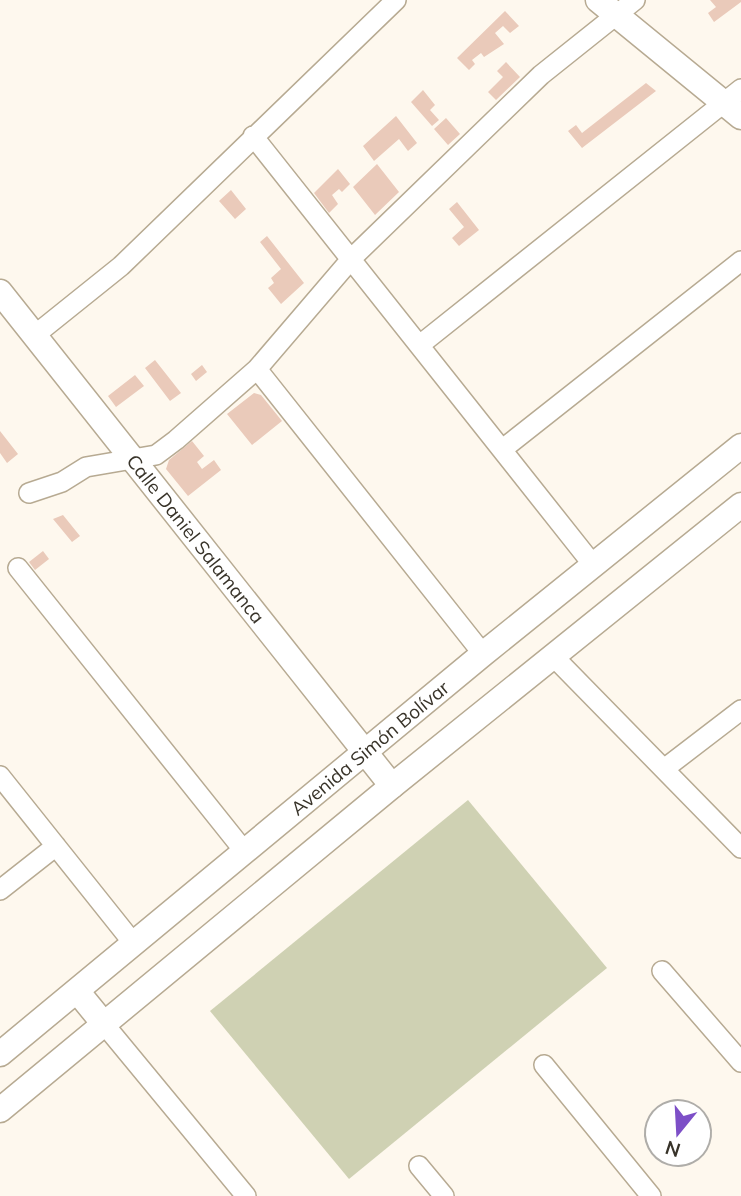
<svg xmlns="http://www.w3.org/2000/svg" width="741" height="1196" font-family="Mulish,sans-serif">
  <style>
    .green { fill: #cfd1b3 }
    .building { fill: #eacaba }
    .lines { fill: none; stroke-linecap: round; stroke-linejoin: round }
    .minor-casing { stroke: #b7aa92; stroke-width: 22 }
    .tertiary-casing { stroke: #b7aa92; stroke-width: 27 }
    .minor { stroke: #fff; stroke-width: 19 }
    .tertiary { stroke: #fff; stroke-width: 24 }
    .labels { text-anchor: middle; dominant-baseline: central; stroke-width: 7; stroke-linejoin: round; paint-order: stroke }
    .street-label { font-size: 19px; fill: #383329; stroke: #fff }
  </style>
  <rect width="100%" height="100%" fill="#fef8ee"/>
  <path class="green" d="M468 800 607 968 349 1179 210 1011Z"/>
  <path class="building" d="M710 0H741V2L714 22 708 13 716 7Z
    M505 11 519 26 510 33 503 26 495 33 504 44 484 57 481 53 472 60 475 64 469 70 457 58Z
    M506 62 520 77 496 100 488 92 503 77 497 71Z
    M646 83 656 91 582 148 568 131 576 125 582 133Z
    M423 90 435 105 430 110 439 120 432 126 411 102Z
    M396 116 417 143 408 151 399 139 374 161 363 146Z
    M446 118 460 134 448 145 434 129Z
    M377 164 399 192 375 215 353 187Z
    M338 169 350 184 342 192 339 189 332 195 338 204 329 213 314 193Z
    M231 190 246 209 235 219 219 201Z
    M457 202 479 230 459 246 452 238 464 227 449 209Z
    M267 236 304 283 281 304 268 288 274 283 271 278 281 269 260 242Z
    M155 360 181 393 170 401 145 368Z
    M202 365 207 372 196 381 191 374Z
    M135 375 144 386 116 407 108 396Z
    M254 393 261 395 282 421 252 445 227 414Z
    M0 431 18 454 7 463 0 453Z
    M192 441 204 456 197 462 202 469 214 460 221 470 188 496 166 469 169 460Z
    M63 515 80 536 72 542 53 519Z
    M43 551 49 559 35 570 29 562Z"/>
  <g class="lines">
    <defs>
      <path id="minor" d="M253 136 594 566
        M35 335 121 266 396 0
        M421 344 741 89
        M257 369 483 654
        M504 448 741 261
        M29 493 62 482 86 467 156 455 176 440 257 369 352 258 541 75 635 0
        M18 568 245 852
        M552 655 741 848
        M664 769 741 710
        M0 776 134 944
        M0 890 56 846
        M662 971 741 1062
        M104 1024 246 1196
        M544 1065 651 1196
        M419 1166 444 1196"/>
      <g id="tertiary">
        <path d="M598 0 741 117"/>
        <path id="s1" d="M0 292 392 786"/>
        <path d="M77 991 104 1024"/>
        <path id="s2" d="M0 1054 483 654 741 446"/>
        <path d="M0 1110 392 786 741 505"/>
      </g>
    </defs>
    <use href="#minor" class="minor-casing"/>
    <use href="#tertiary" class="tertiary-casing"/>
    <use href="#minor" class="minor"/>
    <use href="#tertiary" class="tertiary"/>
  </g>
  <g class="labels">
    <g class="street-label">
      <text stroke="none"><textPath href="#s1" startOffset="315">Calle Daniel Salamanca</textPath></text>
      <text stroke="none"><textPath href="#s2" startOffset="480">Avenida Simón Bolívar</textPath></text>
    </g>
  </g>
  <g transform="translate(678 1133) rotate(198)"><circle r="33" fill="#ffffff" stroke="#afada9" stroke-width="2"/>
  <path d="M0-5L12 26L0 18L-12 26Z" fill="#7d4fc7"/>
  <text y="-10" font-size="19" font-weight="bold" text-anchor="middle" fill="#383329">N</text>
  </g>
</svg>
